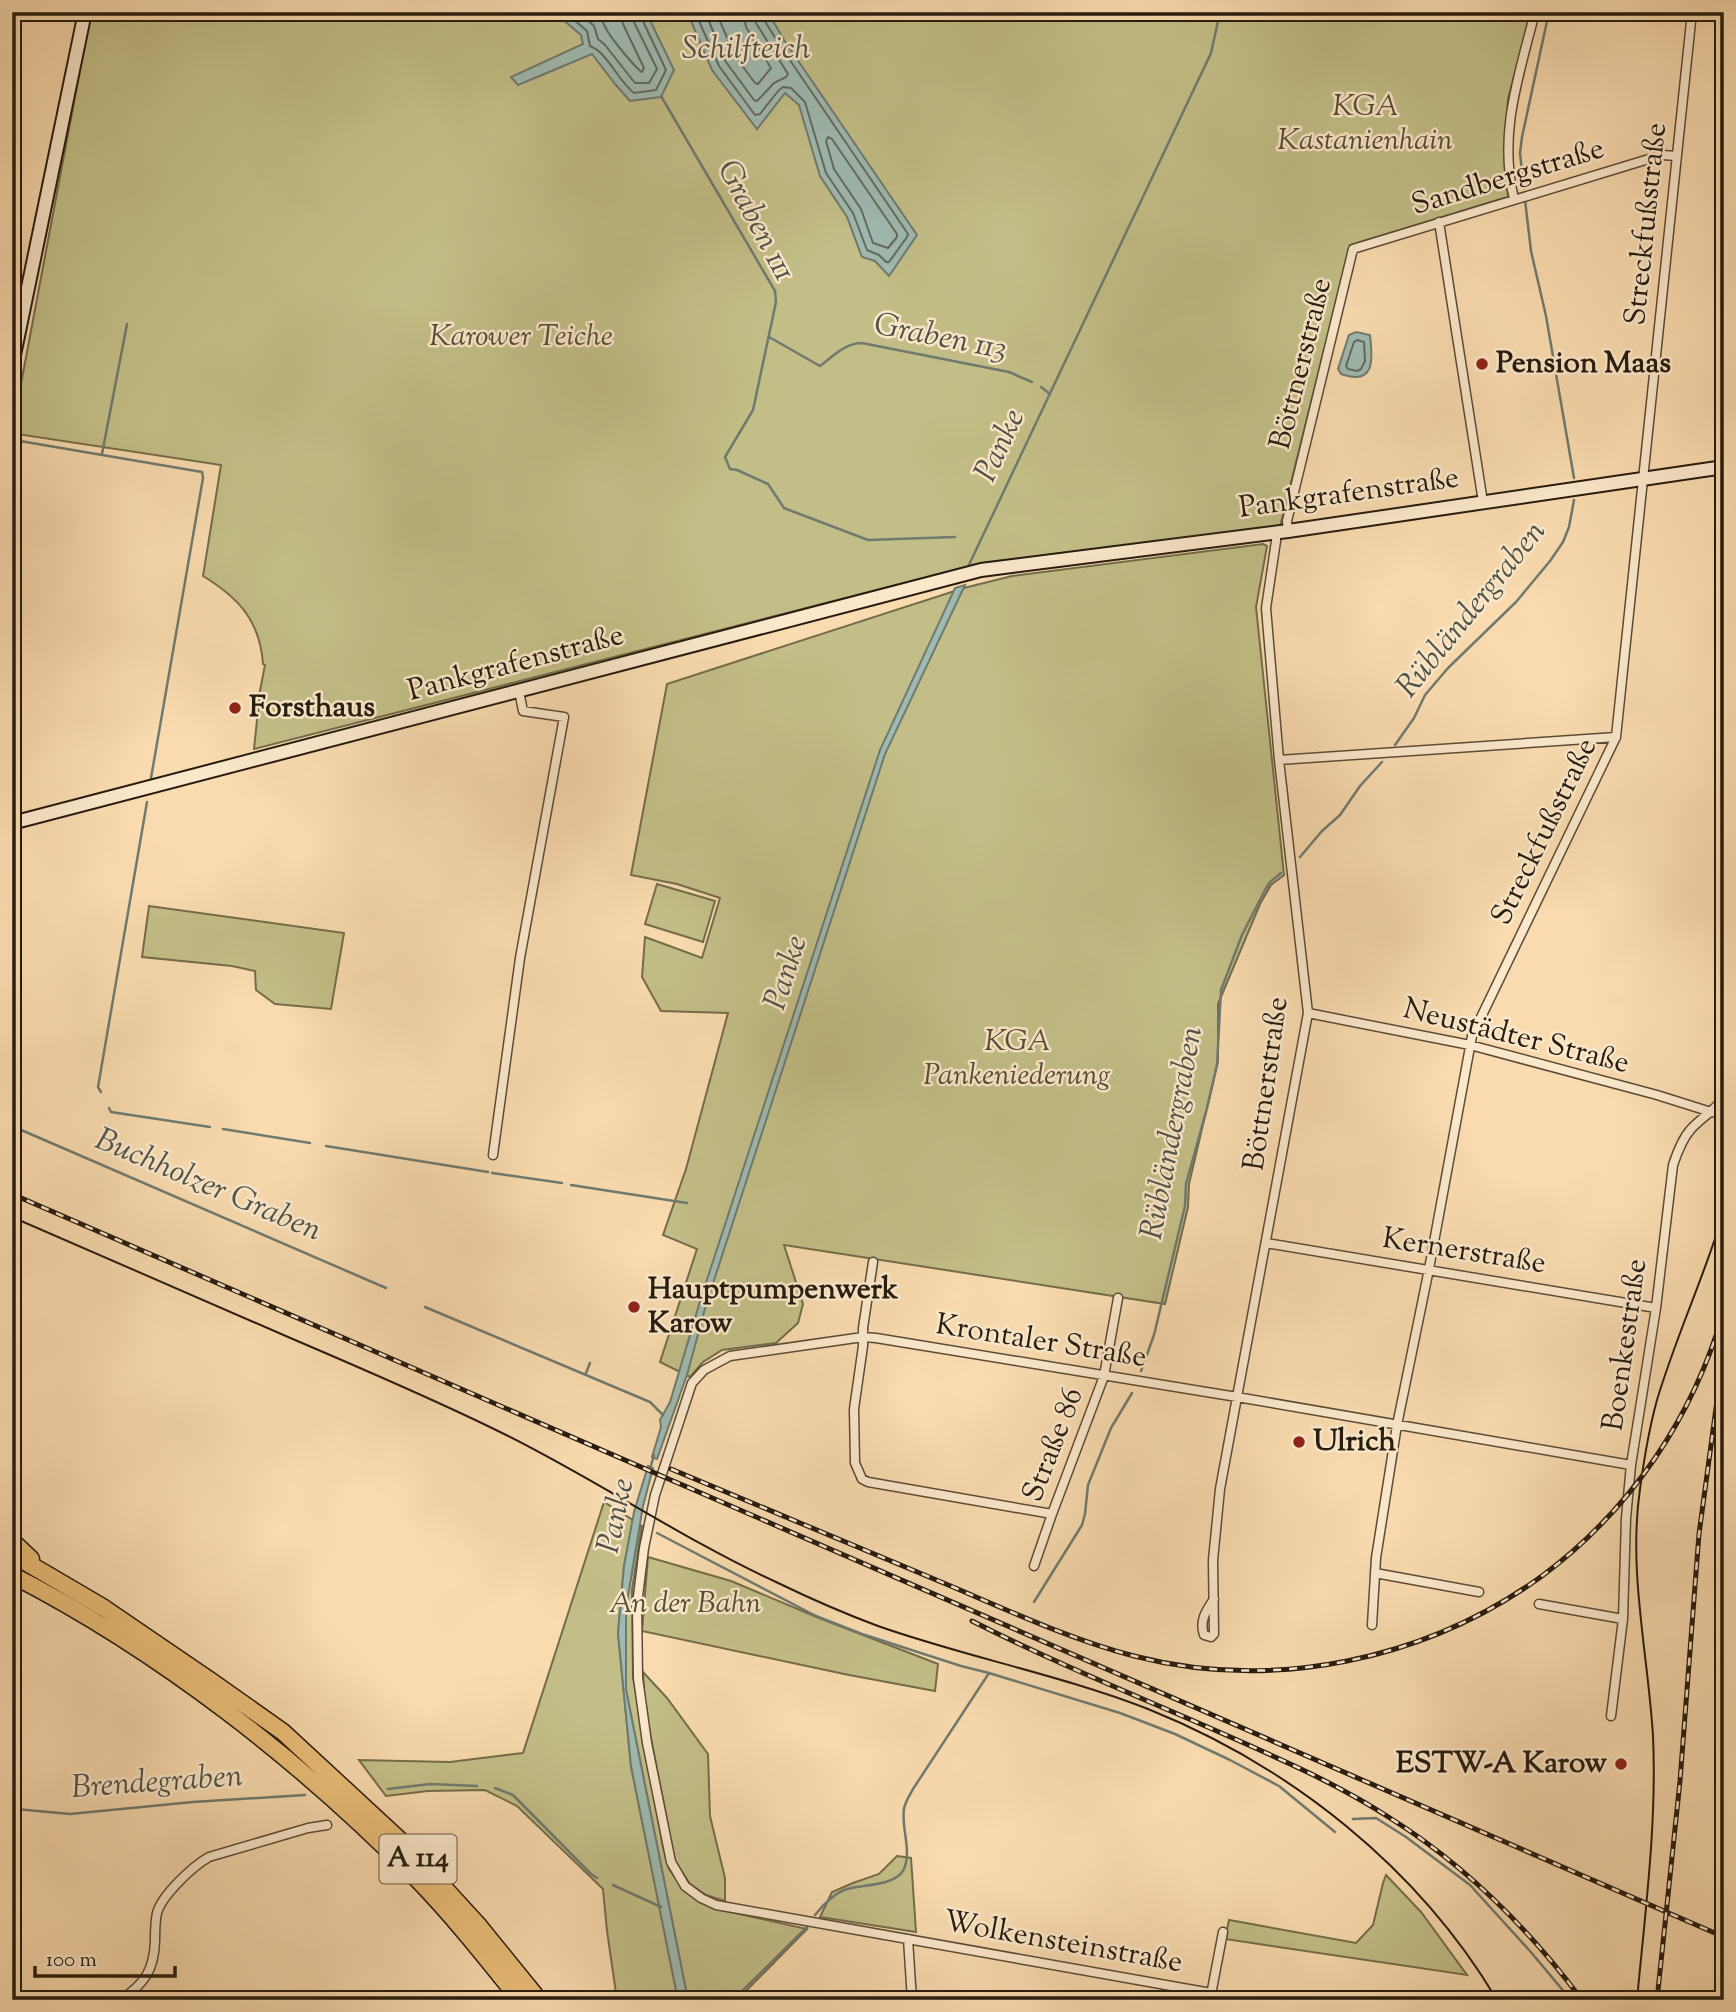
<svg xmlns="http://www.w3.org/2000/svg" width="1736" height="2012" font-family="'Sorts Mill Goudy',serif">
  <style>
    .green { fill: #c3be87; stroke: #746c4b; stroke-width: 2 }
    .water { fill: #9fbab1; stroke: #6f7a70; stroke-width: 2 }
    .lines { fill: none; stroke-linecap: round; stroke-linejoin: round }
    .shore { stroke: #626a60; stroke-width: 2 }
    .stream { stroke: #6f7a70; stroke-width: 2.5 }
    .minor-casing { stroke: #5b4b37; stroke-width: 11 }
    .secondary-casing { stroke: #261b0f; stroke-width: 16 }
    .motorway-casing { stroke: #261b0f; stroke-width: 19 }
    .minor { stroke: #fbe8cb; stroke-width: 8 }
    .secondary { stroke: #fbe8cb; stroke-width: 12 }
    .motorway { stroke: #ecbe78; stroke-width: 16 }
    .tram { stroke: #261b0f; stroke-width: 2 }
    .rail-casing { stroke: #261b0f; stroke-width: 5 }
    .rail { stroke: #fbe8cb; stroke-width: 2.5; stroke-dasharray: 8; stroke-linecap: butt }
    .poi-dot { fill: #8f2418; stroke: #fbe8cb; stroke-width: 2.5 }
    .labels { text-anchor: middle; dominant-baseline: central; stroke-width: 5; stroke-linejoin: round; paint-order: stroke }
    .shield { fill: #fbe8cb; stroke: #665847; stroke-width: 2 }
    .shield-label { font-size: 28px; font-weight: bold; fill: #261b0f }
    .park-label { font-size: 30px; font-style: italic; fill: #554c33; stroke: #fbe8cb }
    .street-label { font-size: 30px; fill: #261b0f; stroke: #fbe8cb }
    .poi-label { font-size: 30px; font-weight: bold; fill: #261b0f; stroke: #fbe8cb; text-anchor: start }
    .water-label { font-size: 32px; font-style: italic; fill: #505348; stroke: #fbe8cb }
  </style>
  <rect width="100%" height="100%" fill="#f9dbaf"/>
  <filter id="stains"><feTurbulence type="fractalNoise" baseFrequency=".00286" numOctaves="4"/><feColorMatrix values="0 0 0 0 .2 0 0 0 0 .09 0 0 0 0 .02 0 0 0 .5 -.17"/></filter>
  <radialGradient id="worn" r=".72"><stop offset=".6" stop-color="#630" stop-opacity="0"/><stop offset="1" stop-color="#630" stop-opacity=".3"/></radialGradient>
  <path class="green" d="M91 12H1531L1508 99 1505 157 1508 197 1350 245 1280 527 1037 559 1021 558 982 563 254 749 260 691 265 665 263 664C260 621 239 598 203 576L221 465 17 434 19 422 14 421Z
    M1263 544 1267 546 1256 607 1284 875 1271 885 1260 904 1218 1004V1061L1189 1184 1188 1207 1165 1304 784 1245 803 1304 798 1323 776 1343 722 1350 703 1362 690 1377 660 1362 697 1249 663 1235 686 1169 728 1013 661 1011 642 977 645 937 702 958 720 898 677 884 631 875 667 684 964 588 1012 576Z
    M657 884 715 901 703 942 645 924Z
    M149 906 344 933 331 1009 275 1004 256 990 255 971 232 966 142 957Z
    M604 1502 633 1520 624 1566 618 1633 631 1766 678 2000H617L607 1931 603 1889 517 1806 485 1790 428 1791 386 1796 359 1760 450 1762 523 1753Z
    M640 1525 642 1526 632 1590 633 1677 663 1847 669 1869 685 1891 713 1908 807 1929 745 1992 749 2000H688L626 1690V1607Z
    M648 1557 731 1581 819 1618 938 1664 935 1691 849 1675 642 1631Z
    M643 1672 667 1698 708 1754 710 1816 725 1878V1901L706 1895 690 1884 675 1861 645 1708Z
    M897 1856 911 1858 916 1932 820 1917 832 1892 853 1883 879 1874Z
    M1386 1875 1421 1912 1467 1975 1225 1939 1229 1920 1356 1943 1373 1925 1383 1883Z"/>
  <path class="water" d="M554 12H646L674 70 661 97 630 101 615 84 592 54 518 85 511 77 583 44 581 35Z
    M687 12H768L784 40 917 235 889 276 875 261 862 257 847 217 820 176 799 105 785 93 757 129 712 70Z
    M1356 332 1370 335C1373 360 1375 386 1341 374L1338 369 1349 335Z
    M965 585 885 754 706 1305 687 1375 657 1459 652 1457 661 1427 660 1420 670 1402 701 1298 880 750 955 588Z
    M648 1466 653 1468 643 1506 626 1607V1690L688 2000H678L631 1766 618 1633 624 1566 634 1512Z"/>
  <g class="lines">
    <path class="shore" d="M565 12 587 31 590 46C608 53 618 81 634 93L656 90 666 70 641 17V12
      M579 12 594 26 598 39 605 45 635 83H649L657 69 633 20 632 12
      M595 12C603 19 603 24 608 32 612 39 636 69 642 72L644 68 623 24 621 12
      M695 12 719 66 755 115 760 114 779 90 783 87 791 88 805 102 826 173 853 213 867 250 879 255 886 262H889L907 237 908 234 779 44 763 18V12
      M705 12 726 62 754 100 757 101 774 83 786 77 788 74 756 23 754 12
      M716 12 735 56 755 83 758 84 771 68 746 27 743 12
      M828 137 832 139 897 234V237L888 248 873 243 861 209 834 169 826 141Z
      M1357 340 1364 342 1365 361 1361 369 1357 371 1348 369 1346 366 1354 342Z"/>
    <path class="stream" d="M661 96 775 291 776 302 753 410 725 457 730 469 737 470 768 484 784 508 868 540 955 537
      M1524 189 1520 153 1522 137 1549 12
      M1525 200 1531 251 1546 316 1574 478
      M769 337 820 366C833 356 846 343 862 343L1009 372 1032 382
      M1041 387 1050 394
      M20 441 202 472 203 478 151 778
      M102 454 127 324
      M967 569 1211 53 1220 12
      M1395 745 1414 718 1425 695 1448 668 1516 602 1550 561 1563 542 1569 527 1574 500
      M1300 857 1322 831 1340 815 1360 786 1382 762
      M101 1092 98 1087 147 802
      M109 1108 111 1112 210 1127
      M12 1126 386 1288
      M223 1129 310 1143
      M326 1146 488 1172
      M492 1173 562 1183
      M571 1185 687 1203
      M425 1307 650 1402 663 1415
      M1141 1371 1154 1335 1185 1206 1186 1184 1207 1108 1217 1065 1221 990 1242 935 1265 890 1270 882 1281 873
      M586 1373 590 1363
      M650 1469 654 1455
      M657 1533 816 1616 862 1634 961 1666 989 1673 1120 1713 1175 1734 1230 1760 1279 1786 1335 1832
      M1034 1602 1082 1525 1085 1514 1088 1485 1111 1428 1132 1393
      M495 1788 513 1795 591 1874 597 1878
      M388 1789 430 1784 477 1786
      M12 1807 16 1809 70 1814 193 1802 305 1795
      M1353 1819 1376 1818 1406 1837 1470 1885 1530 1951 1571 2000
      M613 1885 661 1907
      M815 1915C823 1905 832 1895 844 1890 859 1884 896 1887 904 1869 912 1850 901 1828 904 1809 905 1802 910 1795 913 1789L989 1673
      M733 2000 809 1925"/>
    <defs>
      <path id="minor" d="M1514 199C1498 133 1519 76 1535 12
        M1439 222 1483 502
        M1288 531 1287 521 1353 249 1662 155 1677 156
        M1279 760 1616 737
        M1308 1013 1470 1045 1657 1095 1711 1112 1724 1113
        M493 1155 520 958 564 717 523 711 519 691
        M1266 1243 1656 1308
        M873 1262 863 1328V1346L854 1409 855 1463 862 1479 868 1482 1052 1514
        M1034 1566 1052 1514 1104 1376 1118 1298
        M1375 1573 1479 1592
        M1214 1599C1206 1611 1199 1621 1204 1635L1211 1637 1214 1634 1213 1560 1220 1489 1308 1013 1279 760 1266 608 1276 541V532
        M1539 1604 1623 1619
        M1372 1625 1376 1558 1397 1425 1429 1269 1472 1036 1616 737 1692 12
        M1611 1716 1623 1619 1626 1518 1631 1465 1656 1308 1673 1165C1677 1153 1682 1139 1691 1129 1701 1118 1715 1110 1724 1098
        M908 1939 912 2000
        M1211 1993 716 1905 701 1898 685 1886 671 1862 647 1743 638 1678 637 1604 644 1548 655 1495 692 1383 704 1370 730 1356 863 1337 876 1338 1237 1397 1631 1465
        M121 2000C145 1983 154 1970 155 1941 155 1932 155 1922 157 1913 162 1895 193 1866 209 1857L308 1828 327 1825
        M1210 2000 1223 1932"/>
      <path id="secondary" d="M12 365 85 12
        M12 823 981 570 1288 531 1724 467"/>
      <path id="motorway" d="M12 1541 31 1559
        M12 1554 104 1608 211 1681 283 1732 403 1843 479 1926 539 2000
        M12 1575C160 1651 301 1761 417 1879 454 1917 487 1959 520 2000"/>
    </defs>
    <use href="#minor" class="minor-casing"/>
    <use href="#secondary" class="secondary-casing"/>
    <use href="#motorway" class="motorway-casing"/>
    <use href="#minor" class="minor"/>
    <use href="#secondary" class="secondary"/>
    <use href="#motorway" class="motorway"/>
    <path class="tram" d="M12 1217C106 1258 200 1299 295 1340 363 1369 431 1398 498 1431 593 1477 680 1538 776 1582 809 1598 843 1613 878 1626 966 1657 1061 1675 1148 1709 1290 1766 1418 1867 1497 2000
      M1637 2000C1645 1913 1657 1824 1653 1736 1648 1654 1628 1571 1640 1489 1644 1459 1649 1429 1657 1400 1676 1336 1705 1275 1724 1211"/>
    <defs>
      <path id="rail" d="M12 1194 1724 1937
        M671 1469C759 1506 846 1542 934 1579 999 1606 1065 1638 1134 1656 1274 1692 1426 1660 1542 1576 1631 1510 1694 1416 1724 1310
        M972 1621C1053 1662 1137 1696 1219 1732 1278 1758 1336 1783 1390 1818 1465 1865 1529 1929 1582 2000
        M1657 2000 1680 1781 1699 1534 1724 1349"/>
    </defs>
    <use href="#rail" class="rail-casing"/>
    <use href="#rail" class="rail"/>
  </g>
  <g class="poi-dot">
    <circle cx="1482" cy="364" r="7"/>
    <circle cx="235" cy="708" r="7"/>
    <circle cx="634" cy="1307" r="7"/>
    <circle cx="1299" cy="1442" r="7"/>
    <circle cx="1621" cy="1764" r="7"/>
  </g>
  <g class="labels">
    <rect class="shield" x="379.5" y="1834.5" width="77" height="49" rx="5"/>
    <g class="shield-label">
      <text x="418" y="1859">A 114</text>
    </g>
    <g class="park-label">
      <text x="1365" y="107">KGA<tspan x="1365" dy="34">Kastanienhain</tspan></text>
      <text x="521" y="337">Karower Teiche</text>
      <text x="1017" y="1042">KGA<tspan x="1017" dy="34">Pankeniederung</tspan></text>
      <text x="685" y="1604">An der Bahn</text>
    </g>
    <g class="street-label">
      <text transform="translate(1508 178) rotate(-17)">Sandbergstraße</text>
      <text transform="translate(1647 224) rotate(-84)">Streckfußstraße</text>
      <text transform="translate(1302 364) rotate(-76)">Böttnerstraße</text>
      <text transform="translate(1349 494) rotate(-8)">Pankgrafenstraße</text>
      <text transform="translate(516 664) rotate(-15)">Pankgrafenstraße</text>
      <text transform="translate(1545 832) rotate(-64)">Streckfußstraße</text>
      <text transform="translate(1516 1037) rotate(14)">Neustädter Straße</text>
      <text transform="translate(1267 1084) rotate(-82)">Böttnerstraße</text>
      <text transform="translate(1464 1252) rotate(9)">Kernerstraße</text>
      <text transform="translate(1041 1342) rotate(9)">Krontaler Straße</text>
      <text transform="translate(1626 1345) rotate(-82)">Boenkestraße</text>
      <text transform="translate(1054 1445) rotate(-69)">Straße 86</text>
      <text transform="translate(1063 1943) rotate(10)">Wolkensteinstraße</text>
    </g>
    <g class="poi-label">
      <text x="1496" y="364">Pension Maas</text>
      <text x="249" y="708">Forsthaus</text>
      <text x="648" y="1290">Hauptpumpenwerk<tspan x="648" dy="34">Karow</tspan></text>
      <text x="1313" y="1442">Ulrich</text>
      <text x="1607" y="1764" text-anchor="end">ESTW-A Karow</text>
    </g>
    <g class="water-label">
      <text x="746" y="50">Schilfteich</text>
      <text transform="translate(755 221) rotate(62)">Graben 111</text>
      <text transform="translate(940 338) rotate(11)">Graben 113</text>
      <text transform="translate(1001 446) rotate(-65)">Panke</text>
      <text transform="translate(1472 610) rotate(-51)">Rübländergraben</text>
      <text transform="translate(787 973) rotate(-72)">Panke</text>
      <text transform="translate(1173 1133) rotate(-79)">Rübländergraben</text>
      <text transform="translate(208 1186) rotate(23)">Buchholzer Graben</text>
      <text transform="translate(617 1516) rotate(-78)">Panke</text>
      <text transform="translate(157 1783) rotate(-4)">Brendegraben</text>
    </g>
  </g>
  <rect width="1736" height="2012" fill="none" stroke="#f9dbaf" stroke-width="42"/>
  <rect x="14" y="14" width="1708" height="1984" fill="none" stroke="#261b0f" stroke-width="3.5"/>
  <rect x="21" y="21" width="1694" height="1970" fill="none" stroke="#261b0f" stroke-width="2"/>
  <path d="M35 1966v10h140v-10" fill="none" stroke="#261b0f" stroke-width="3.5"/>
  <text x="46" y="1966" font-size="21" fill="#261b0f" stroke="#fbe8cb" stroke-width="5" paint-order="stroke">100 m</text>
  <rect width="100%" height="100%" filter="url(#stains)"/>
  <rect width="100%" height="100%" fill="url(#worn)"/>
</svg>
